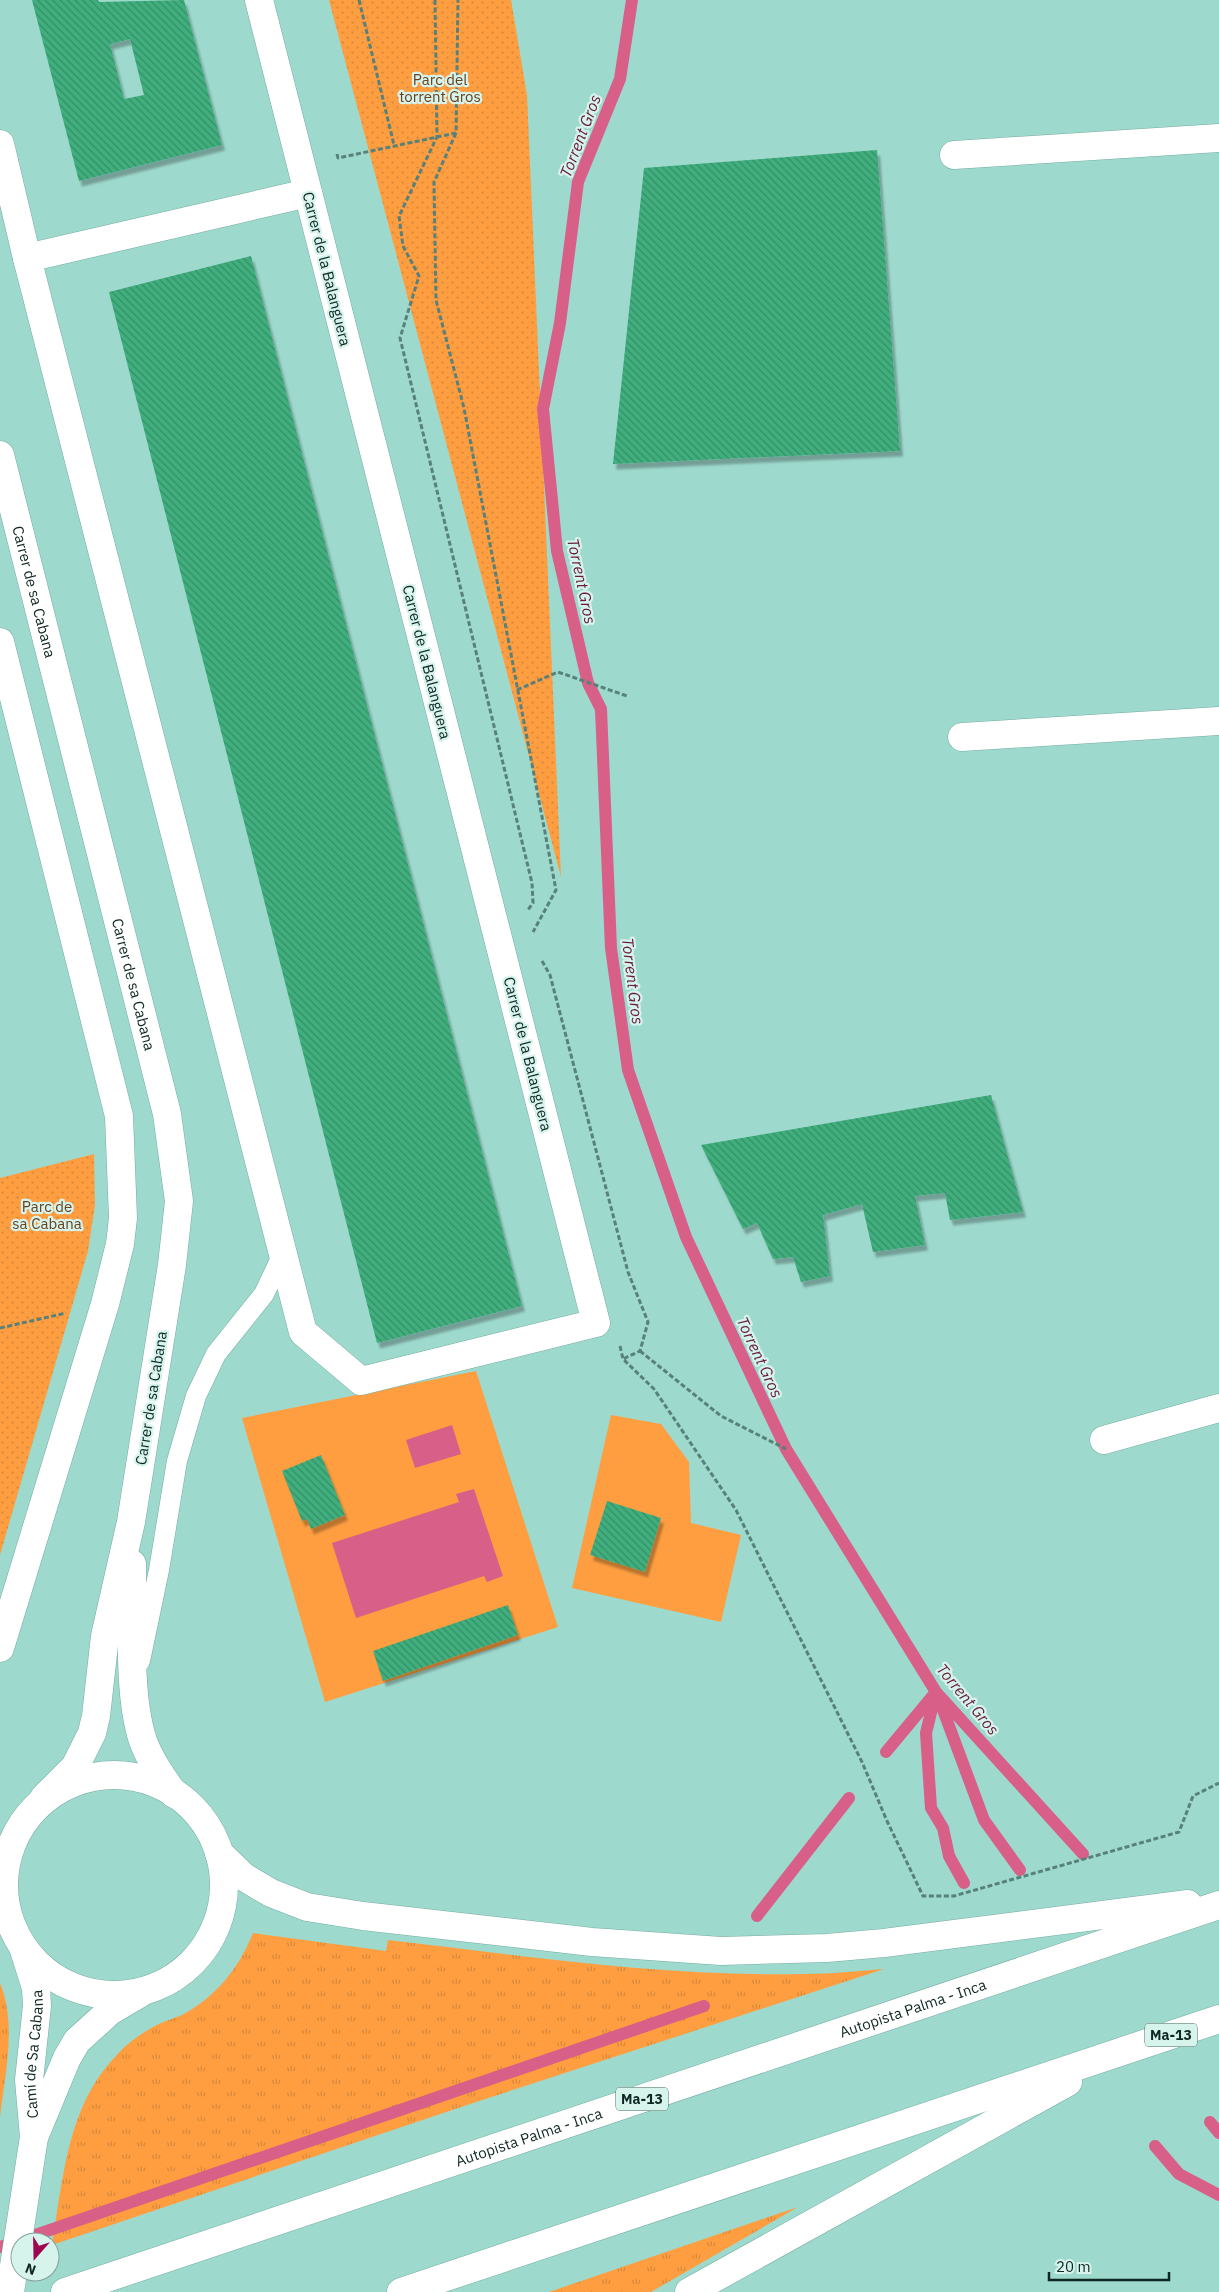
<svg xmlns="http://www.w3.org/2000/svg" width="1219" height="2292" font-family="'IBM Plex Sans',sans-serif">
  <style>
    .grass { fill: url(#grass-tufts) }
    .park { fill: url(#park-dots) }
    .pitch { fill: #fe9e41 }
    .water { fill: #d75f88 }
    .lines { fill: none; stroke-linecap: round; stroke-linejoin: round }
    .stream { stroke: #d75f88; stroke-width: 12 }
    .building { fill: url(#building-back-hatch); fill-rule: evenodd; filter: url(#shadow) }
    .lane-casing { stroke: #73ada1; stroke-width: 21 }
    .street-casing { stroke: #73ada1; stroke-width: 29 }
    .highway-casing { stroke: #73ada1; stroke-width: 29 }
    .path { stroke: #578179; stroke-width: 3; stroke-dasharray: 5 2.5; stroke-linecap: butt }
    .lane { stroke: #fff; stroke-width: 20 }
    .street { stroke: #fff; stroke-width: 28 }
    .highway { stroke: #fff; stroke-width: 28 }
    .labels { text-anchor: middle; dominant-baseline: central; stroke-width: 4.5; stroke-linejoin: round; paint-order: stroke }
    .shield { fill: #d6f3ec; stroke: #4b645f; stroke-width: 1 }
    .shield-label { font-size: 14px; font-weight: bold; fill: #0f2723 }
    .park-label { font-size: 15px; fill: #68411d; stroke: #d6f3ec }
    .street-label { font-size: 15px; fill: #0f2723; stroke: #d6f3ec }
    .water-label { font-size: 16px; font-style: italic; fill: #681c3a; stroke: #d6f3ec }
  </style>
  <defs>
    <pattern id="grass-tufts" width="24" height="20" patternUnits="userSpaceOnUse" patternTransform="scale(1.25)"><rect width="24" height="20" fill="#fe9e41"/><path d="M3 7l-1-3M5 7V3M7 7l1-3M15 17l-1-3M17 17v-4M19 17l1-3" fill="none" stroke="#d88839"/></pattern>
    <pattern id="park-dots" width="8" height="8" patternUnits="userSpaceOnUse" patternTransform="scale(1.25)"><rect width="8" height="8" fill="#fe9e41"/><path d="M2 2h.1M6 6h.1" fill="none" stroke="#d88839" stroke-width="1.8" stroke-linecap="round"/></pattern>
    <pattern id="building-back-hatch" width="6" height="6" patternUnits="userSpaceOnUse" patternTransform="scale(1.25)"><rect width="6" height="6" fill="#40ae7d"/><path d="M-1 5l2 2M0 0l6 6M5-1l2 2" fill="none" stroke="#348e66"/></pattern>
    <filter id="shadow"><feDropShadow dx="3" dy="5.5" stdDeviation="1" flood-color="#0004"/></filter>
  </defs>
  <rect width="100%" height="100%" fill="#9ed9cd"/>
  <path class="grass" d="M253 1933 386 1951 388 1940C526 1956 665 1977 804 1974 831 1974 857 1971 884 1969L473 2103 52 2245C63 2180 67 2107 115 2057 127 2043 144 2031 161 2023 168 2020 175 2018 182 2015 216 1997 239 1968 253 1933Z
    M0 1983C17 2025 5 2074 0 2117Z
    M798 2207 651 2292H549Z"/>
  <path class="park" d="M329 0H511L527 95 561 877Z
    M94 1154 95 1205 88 1251 0 1555V1178Z"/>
  <path class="pitch" d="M476 1371 558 1627 325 1702 242 1418Z
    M611 1415 661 1424 689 1462 691 1523 741 1535 721 1622 572 1588Z"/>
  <path class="water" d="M452 1425 461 1454 415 1468 406 1440Z
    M474 1489 503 1576 487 1582 484 1576 356 1618 332 1543 459 1502 456 1494Z"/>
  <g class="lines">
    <path class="stream" d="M632 0 620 79 578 182 560 323 543 409 557 551 588 683 601 709 611 948 628 1070 686 1237 786 1449 936 1692 1083 1854
      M936 1692 926 1733 931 1808 943 1828 949 1856 964 1883
      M939 1699 984 1820 1020 1870
      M886 1752 935 1693
      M757 1916 849 1798
      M1210 2122 1219 2133
      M1155 2146 1179 2174 1219 2195
      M0 2247 704 2006"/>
  </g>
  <path class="building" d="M32 0H98L99 2 184 0 222 145 79 181ZM130 39 144 95 124 99 110 44Z
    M877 150 900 451 613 464 644 168Z
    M251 256 522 1306 377 1343 109 292Z
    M991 1095 1023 1212 950 1220 945 1193 915 1196 925 1245 873 1252 862 1204 823 1215 830 1276 801 1282 793 1257 773 1259 757 1223 743 1229 701 1145Z
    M321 1455 345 1515 311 1529 307 1519 302 1521 282 1471Z
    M607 1501 661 1518 645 1572 590 1555Z
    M508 1605 518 1635 383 1681 373 1651Z"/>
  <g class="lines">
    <defs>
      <path id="lane" d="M140 1661 159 1570 177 1461 196 1396 216 1354 264 1294 283 1254"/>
      <g id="street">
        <path d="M0 144 27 258 303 1332 361 1381 596 1323 259 0"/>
        <path d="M954 155 1219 138"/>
        <path d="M27 258 308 193"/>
        <path id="s1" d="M0 455 167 1114 179 1201 172 1265 131 1522 105 1636 96 1716 92 1733 75 1767 44 1798"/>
        <path d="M0 642 119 1116 123 1218 120 1244 105 1304 0 1648"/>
        <path d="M962 737 1219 721"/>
        <path d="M1104 1440 1219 1408"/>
        <path d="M132 1564C133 1615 127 1693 143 1741 150 1760 162 1777 174 1794"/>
        <circle cx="114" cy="1885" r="110"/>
        <path d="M35 2135 67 2058 77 2041 110 2011 139 1994"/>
        <path id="s2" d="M10 2292 34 2137 29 2080 37 2006 36 1988 24 1950"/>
      </g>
      <g id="highway">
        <path d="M219 1853 244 1877 271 1893 307 1907 363 1916 592 1942 721 1951 827 1948 884 1943 1188 1904"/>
        <path d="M0 1888 3 1874"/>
        <path id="s3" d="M65 2292 1219 1905"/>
        <path d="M401 2292 1219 2019"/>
        <path d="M689 2292 1068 2082"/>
      </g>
    </defs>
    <use href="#lane" class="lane-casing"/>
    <use href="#street" class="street-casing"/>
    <use href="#highway" class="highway-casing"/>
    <path class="path" d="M359 0 394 145
      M435 0 437 137 399 216 403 246 419 276 400 338 532 883 533 903 527 911
      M456 133 434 182 436 300 464 408 556 890 533 932
      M337 154 338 158 456 133 458 0
      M517 690 558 672 627 696
      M542 961 550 975 628 1272 648 1322 640 1351 623 1359
      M0 1328 66 1313
      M620 1346 623 1359 654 1389 736 1510 862 1762 887 1821 923 1896H954L1179 1832 1193 1796 1219 1783
      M640 1351 721 1416 786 1449"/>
    <use href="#lane" class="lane"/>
    <use href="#street" class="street"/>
    <use href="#highway" class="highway"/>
  </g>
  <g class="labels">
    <g class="shield">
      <rect x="1145" y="2023.5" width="52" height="23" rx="4"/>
      <rect x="616" y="2087.5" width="52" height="23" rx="4"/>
    </g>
    <g class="shield-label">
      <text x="1171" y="2035">Ma-13</text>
      <text x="642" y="2099">Ma-13</text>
    </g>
    <g class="park-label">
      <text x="440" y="79">Parc del<tspan x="440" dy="17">torrent Gros</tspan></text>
      <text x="47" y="1206">Parc de<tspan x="47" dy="17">sa Cabana</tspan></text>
    </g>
    <g class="street-label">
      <text transform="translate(327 269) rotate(76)">Carrer de la Balanguera</text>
      <text stroke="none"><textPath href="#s1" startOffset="141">Carrer de sa Cabana</textPath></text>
      <text transform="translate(427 662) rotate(76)">Carrer de la Balanguera</text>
      <text stroke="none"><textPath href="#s1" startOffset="546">Carrer de sa Cabana</textPath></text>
      <text transform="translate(528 1054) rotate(76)">Carrer de la Balanguera</text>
      <text transform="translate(151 1398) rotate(-81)">Carrer de sa Cabana</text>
      <text stroke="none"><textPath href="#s3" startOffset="894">Autopista Palma - Inca</textPath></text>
      <text stroke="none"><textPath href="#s2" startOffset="240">Camí de Sa Cabana</textPath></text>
      <text stroke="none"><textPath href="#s3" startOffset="489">Autopista Palma - Inca</textPath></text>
    </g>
    <g class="water-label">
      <text transform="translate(580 136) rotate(-69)">Torrent Gros</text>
      <text transform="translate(582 581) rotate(78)">Torrent Gros</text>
      <text transform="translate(633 981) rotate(83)">Torrent Gros</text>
      <text transform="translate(760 1357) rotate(65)">Torrent Gros</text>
      <text transform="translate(968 1699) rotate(50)">Torrent Gros</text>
    </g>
  </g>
  <g transform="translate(35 2257) rotate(200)"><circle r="24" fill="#d6f3ec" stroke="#86a19c"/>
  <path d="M0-4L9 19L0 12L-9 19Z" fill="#9d0650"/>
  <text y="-8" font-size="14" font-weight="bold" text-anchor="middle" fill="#0f2723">N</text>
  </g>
  <path d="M1049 2272v8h120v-8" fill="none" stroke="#0f2723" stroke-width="2.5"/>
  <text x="1056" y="2272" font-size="15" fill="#0f2723" stroke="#d6f3ec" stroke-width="4" paint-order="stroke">20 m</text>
</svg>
